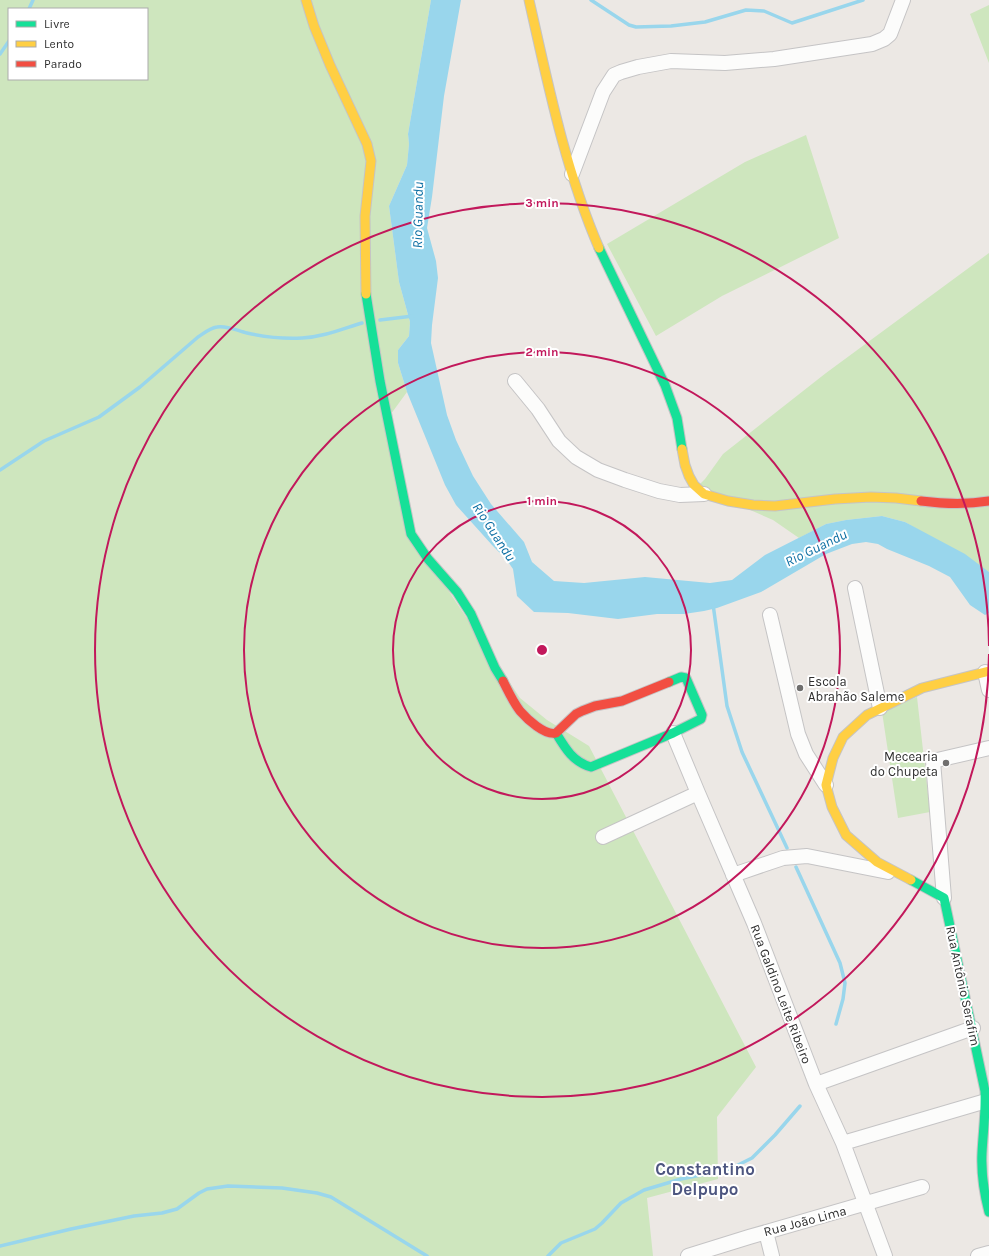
<svg xmlns="http://www.w3.org/2000/svg" width="989" height="1256" font-family="Karla,sans-serif">
  <style>
    .green { fill: #cee6be; fill-rule: evenodd }
    .water { fill: #99d6ec }
    .lines { fill: none; stroke-linecap: round; stroke-linejoin: round }
    .stream { stroke: #99d6ec; stroke-width: 3.5 }
    .street-casing { stroke: #c5c4c5; stroke-width: 16 }
    .fast-casing { stroke: #c5c4c5; stroke-width: 11 }
    .slow-casing { stroke: #c5c4c5; stroke-width: 11 }
    .jam-casing { stroke: #c5c4c5; stroke-width: 11 }
    .street { stroke: #fcfcfb; stroke-width: 14 }
    .fast { stroke: #16e098; stroke-width: 9 }
    .slow { stroke: #ffcf43; stroke-width: 9 }
    .jam { stroke: #f24e42; stroke-width: 9 }
    .ring { fill: none; stroke: #c2185b; stroke-width: 2 }
    .poi-dot { fill: #706f6e; stroke: #fff; stroke-width: 1.5 }
    .labels { text-anchor: middle; dominant-baseline: central; stroke-width: 4; stroke-linejoin: round; paint-order: stroke }
    .poi-label { font-size: 13px; fill: #2e2e2e; stroke: #fff; text-anchor: start }
    .street-label { font-size: 13px; fill: #2e2e2e; stroke: #fff }
    .water-label { font-size: 14px; font-style: italic; fill: #0d6fa3; stroke: #fff }
    .district-label { font-size: 17px; font-weight: bold; fill: #4d5680; stroke: #fff }
    .centre { fill: #c2185b; stroke: #fff; stroke-width: 2 }
    .ring-label { font-size: 12px; text-anchor: middle; font-weight: bold; fill: #c2185b; stroke: #fff; stroke-width: 4; stroke-linejoin: round; paint-order: stroke }
  </style>
  <rect width="100%" height="100%" fill="#ece8e4"/>
  <path class="green" d="M0 0H431L408 134 409 144 407 165 389 206 399 282 410 322 409 336 398 350V363L407 392 388 418 412 536 520 698 547 720 589 746 756 1067 717 1117 718 1179 647 1198 653 1256H0ZM9 9H147V79H9Z
    M989 5V63L970 14Z
    M806 135 839 238 722 296 656 336 607 244 745 162Z
    M989 253V572L905 522 882 516 846 520 826 524 799 538 773 520 748 509 688 496 705 479 723 454 826 373Z
    M917 697 930 812 898 818 882 712Z"/>
  <path class="water" d="M431 0H461L444 96 432 197 427 228 436 261 438 278 432 325 431 343 447 415 456 440 473 476 491 504 524 542 532 562 554 581 584 583 645 577 710 583 732 580 765 555 826 524 846 520 882 516 905 522 965 554 989 572V613L985 615 970 605 950 577 929 566 887 549 878 544 866 542 852 544 826 554 761 592 717 608 704 611 684 614H657L618 619 568 613 534 612 517 596 513 569 506 559 492 545 456 505 445 485 407 392 398 363V350L409 336 410 322 399 282 389 206 407 165 409 144 408 134Z"/>
  <g class="lines">
    <path class="stream" d="M591 0 629 25 636 27 671 26 705 22 746 10 764 11 792 23 863 0
      M29 9 33 0
      M0 54 9 41
      M380 320 413 316
      M0 470 44 441 99 417 140 387 198 337C204 333 210 328 217 327 227 325 238 331 247 333 265 337 284 339 302 338 323 337 342 329 362 323
      M713 604 727 706 742 752 787 848
      M796 867 840 963 845 983 843 999 836 1024
      M0 1246 71 1229 134 1216 162 1213 177 1209 199 1193 207 1189 228 1186 282 1188 317 1193 331 1197 427 1256
      M548 1256 561 1243 595 1229 602 1223 621 1203 644 1190 681 1179 730 1169 752 1158 775 1135 800 1106"/>
    <defs>
      <path id="street" d="M572 174 603 92 614 75 621 72 638 67 671 61 725 63 774 59 872 44 884 39 890 34 903 0
        M515 381 538 409 559 441 576 457 598 470 625 480 659 491 680 495 704 494
        M855 588 880 708
        M770 615 798 734 806 754 826 785
        M985 672 989 690
        M673 733 698 793 754 923 816 1084 843 1143 885 1256
        M603 837 698 793
        M733 875 783 858 807 856 888 872
        M944 898 933 761 989 748
        M816 1084 973 1028
        M843 1143 986 1101
        M766 1232 772 1256
        M688 1256 749 1237 922 1187
        M978 1256 989 1253"/>
      <path id="fast" d="M599 248 665 385 677 418 682 449
        M366 294 380 381 411 534 428 559 457 592 471 614 495 668 503 681
        M556 733C565 748 573 762 591 767L673 733 701 719 702 715 686 678 681 677 669 682
        M911 880 944 898 985 1091C986 1112 983 1132 982 1153 981 1173 984 1193 989 1212"/>
      <path id="slow" d="M306 0 314 26 330 65 367 144 371 161 365 216 366 294
        M529 0C548 84 565 169 599 248
        M682 449 685 465 689 476 694 485 704 494 728 501 753 505 775 506 835 499 871 497 896 498 921 501
        M911 880 877 862 846 835 832 807 826 785 833 758 843 737 867 715 922 688 989 671"/>
      <path id="jam" d="M921 501C944 504 966 505 989 501
        M503 681C508 691 513 702 520 711 527 719 545 736 556 733L576 714 582 711 595 706 622 701 669 682"/>
    </defs>
    <use href="#street" class="street-casing"/>
    <use href="#fast" class="fast-casing"/>
    <use href="#slow" class="slow-casing"/>
    <use href="#jam" class="jam-casing"/>
    <use href="#street" class="street"/>
    <use href="#fast" class="fast"/>
    <use href="#slow" class="slow"/>
    <use href="#jam" class="jam"/>
  </g>
  <g class="ring">
    <circle cx="542" cy="650" r="149"/>
    <circle cx="542" cy="650" r="298"/>
    <path d="M989 654A447 447 0 1 1 989 646"/>
  </g>
  <g class="poi-dot">
    <circle cx="800" cy="688" r="4"/>
    <circle cx="946" cy="763" r="4"/>
  </g>
  <g class="labels">
    <g class="poi-label">
      <text x="808" y="681">Escola<tspan x="808" dy="15">Abrahão Saleme</tspan></text>
      <text x="938" y="756" text-anchor="end">Mecearia<tspan x="938" dy="15">do Chupeta</tspan></text>
    </g>
    <g class="street-label">
      <text transform="translate(963 986) rotate(78)">Rua Antônio Serafim</text>
      <text transform="translate(781 994) rotate(69)">Rua Galdino Leite Ribeiro</text>
      <text transform="translate(805 1221) rotate(-15)">Rua João Lima</text>
    </g>
    <g class="water-label">
      <text transform="translate(418 215) rotate(-89)">Rio Guandu</text>
      <text transform="translate(494 532) rotate(57)">Rio Guandu</text>
      <text transform="translate(816 548) rotate(-26)">Rio Guandu</text>
    </g>
    <g class="district-label">
      <text x="705" y="1169">Constantino<tspan x="705" dy="20">Delpupo</tspan></text>
    </g>
  </g>
  <circle cx="542" cy="650" r="6" class="centre"/>
  <g class="ring-label">
    <text x="542" y="207">3 min</text>
    <text x="542" y="356">2 min</text>
    <text x="542" y="505">1 min</text>
  </g>
  <rect x="8" y="8" width="140" height="72" fill="#ffffff" stroke="#ababab"/>
  <rect x="16" y="21" width="20" height="6" fill="#16e098" stroke="#ababab"/>
  <text x="44" y="28" font-size="12" fill="#2e2e2e">Livre</text>
  <rect x="16" y="41" width="20" height="6" fill="#ffcf43" stroke="#ababab"/>
  <text x="44" y="48" font-size="12" fill="#2e2e2e">Lento</text>
  <rect x="16" y="61" width="20" height="6" fill="#f24e42" stroke="#ababab"/>
  <text x="44" y="68" font-size="12" fill="#2e2e2e">Parado</text>
</svg>
